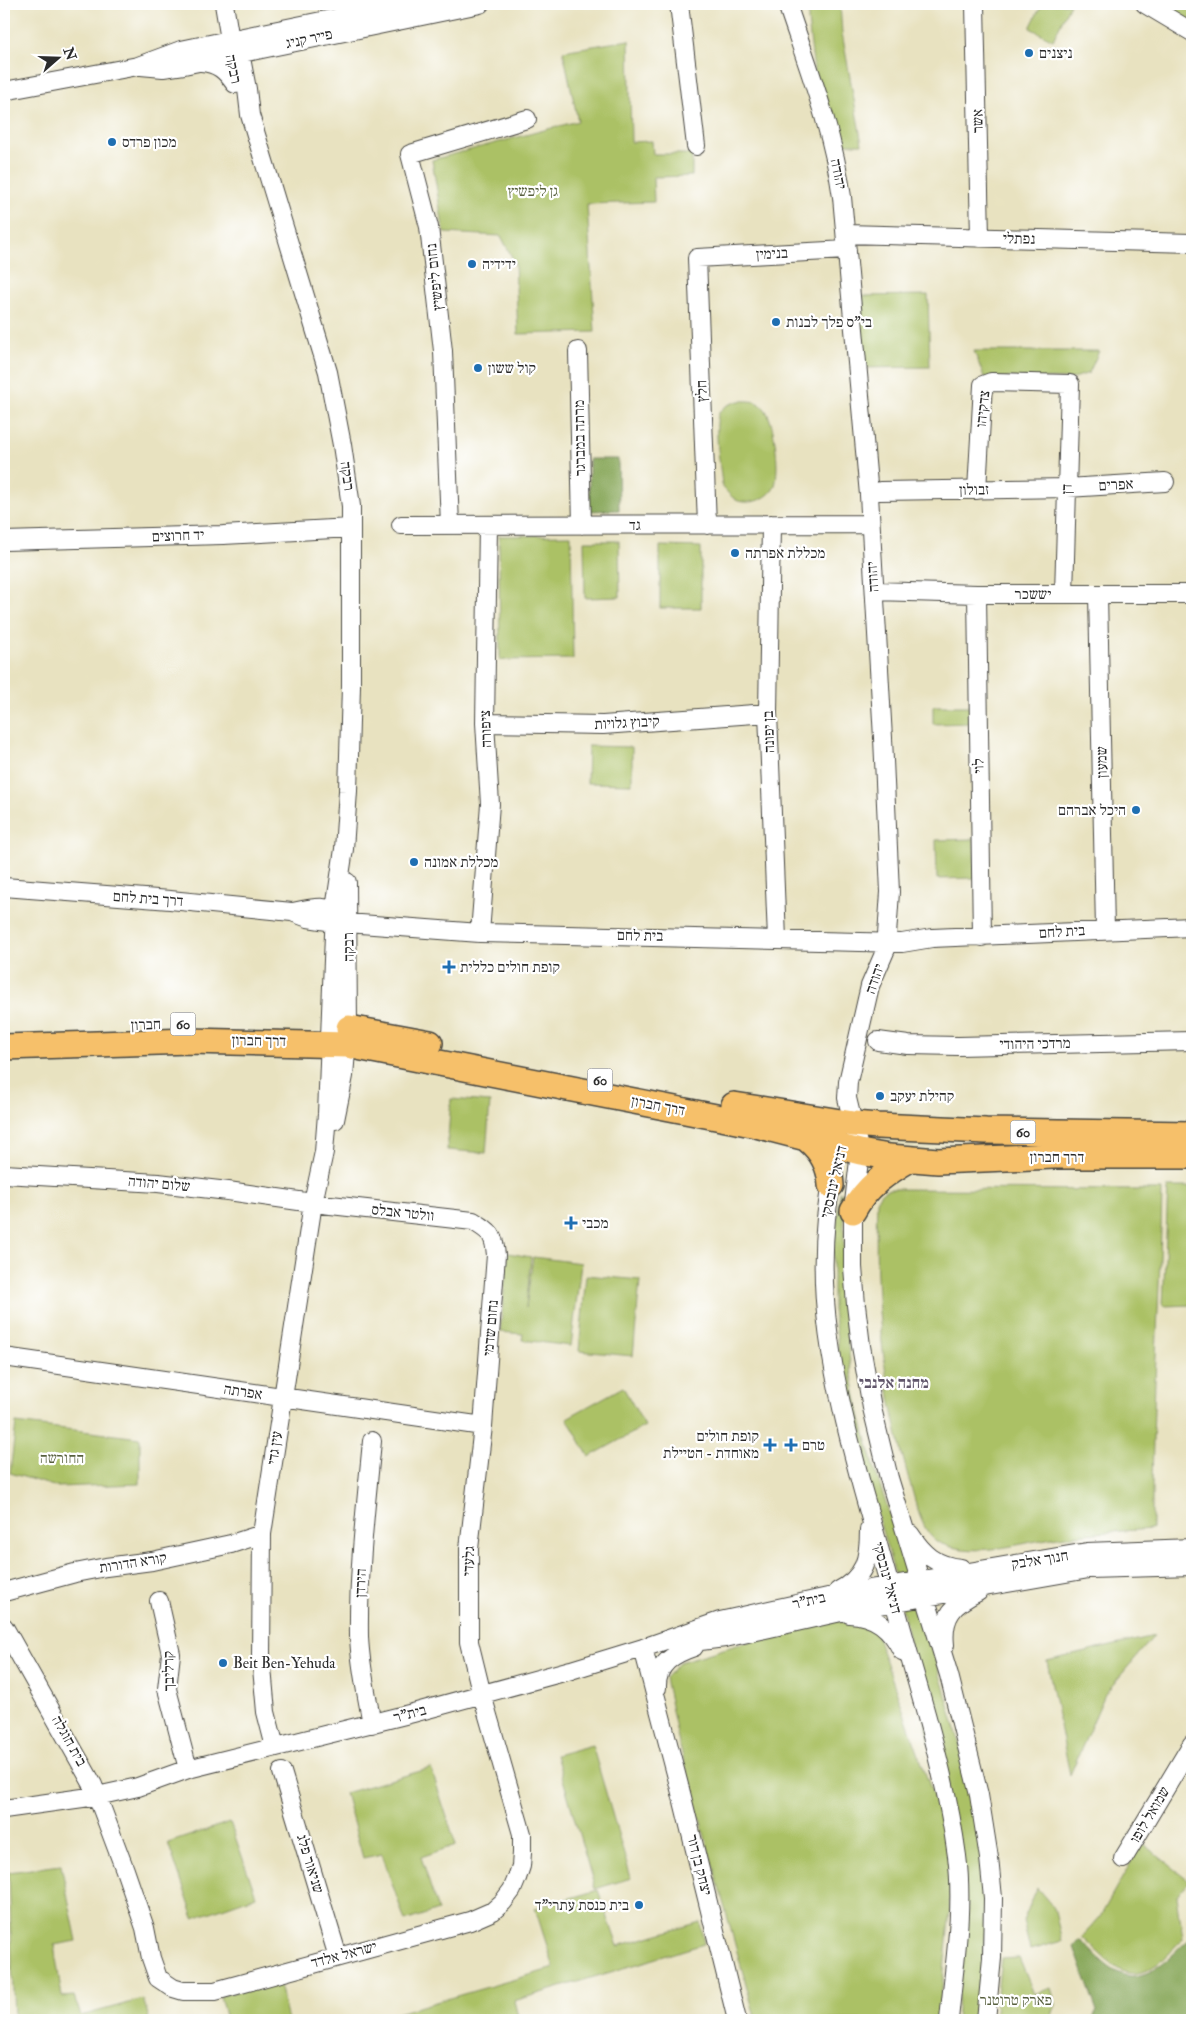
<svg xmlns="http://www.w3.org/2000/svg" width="1196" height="2024" font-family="'IM FELL Double Pica','Frank Ruhl Libre',serif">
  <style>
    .green { fill: #abc165; stroke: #6b7648 }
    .forest { fill: #88a75a; stroke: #5a6942 }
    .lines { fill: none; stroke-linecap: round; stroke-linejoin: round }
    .minor-casing { stroke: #474641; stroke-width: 20 }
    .highway-casing { stroke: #474641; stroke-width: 28 }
    .minor { stroke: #fff; stroke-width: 18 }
    .highway { stroke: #f6c06b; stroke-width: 25 }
    .poi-dot { fill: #1f6fb2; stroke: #fff; stroke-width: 2 }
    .labels { text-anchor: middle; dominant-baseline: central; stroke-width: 4.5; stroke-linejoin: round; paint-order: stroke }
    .shield { fill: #fff; stroke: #6b6b6b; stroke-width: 1 }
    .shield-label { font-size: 14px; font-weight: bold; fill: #2b2b2b }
    .street-label { font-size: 15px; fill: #2b2b2b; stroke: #fff }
    .poi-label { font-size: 15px; fill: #2b2b2b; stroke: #fff; text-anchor: start }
    .park-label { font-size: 15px; fill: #58603f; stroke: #fff }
    .neighbourhood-label { font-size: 16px; font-weight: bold; fill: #61576b; stroke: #fff }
  </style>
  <rect width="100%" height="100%" fill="#fff"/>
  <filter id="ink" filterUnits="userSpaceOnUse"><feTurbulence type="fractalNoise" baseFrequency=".02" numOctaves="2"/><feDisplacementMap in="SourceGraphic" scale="10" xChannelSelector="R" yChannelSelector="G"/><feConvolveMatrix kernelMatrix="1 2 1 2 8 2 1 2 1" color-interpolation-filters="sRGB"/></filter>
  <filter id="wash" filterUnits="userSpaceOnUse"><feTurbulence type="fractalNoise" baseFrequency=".0096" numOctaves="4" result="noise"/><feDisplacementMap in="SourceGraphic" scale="20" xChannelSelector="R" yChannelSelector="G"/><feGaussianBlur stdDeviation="1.12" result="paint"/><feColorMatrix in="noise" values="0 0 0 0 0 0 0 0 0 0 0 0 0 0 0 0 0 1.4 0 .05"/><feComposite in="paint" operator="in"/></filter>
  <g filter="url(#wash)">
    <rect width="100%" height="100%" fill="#e8e2c0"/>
    <path class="green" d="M809 4H840L842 33 862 144H836L815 80 808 20Z
      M1042 4H1070L1053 40 1030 28Z
      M1150 4H1189L1192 6V29Z
      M629 40 631 142 652 141 653 154H692V176L653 177 654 202 587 204 595 332 518 334 515 263 501 236 444 233 432 160 578 121 563 51Z
      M928 295 930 367 860 368 859 296Z
      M974 351H1099L1089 373 1071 379 984 377Z
      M739 401C747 401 754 400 761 405 775 414 780 470 775 485 771 499 748 506 736 500 730 496 726 491 722 486 721 470 713 426 719 413 723 406 732 403 739 401Z
      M571 535 573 659 500 660 499 536Z
      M584 541H619L620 597 585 598Z
      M660 546 701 547V608H660Z
      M933 706H973V723L933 724Z
      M588 746 632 747V784L587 783Z
      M974 839 975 878 937 879 936 840Z
      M451 1099 490 1102 486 1153 447 1150Z
      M1168 1187H1192V1305L1163 1306Z
      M890 1189 1162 1190C1160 1303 1151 1416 1152 1529 1121 1531 1089 1533 1058 1537 1020 1543 979 1558 942 1544 923 1537 917 1507 912 1490 884 1396 873 1299 877 1201 879 1194 883 1190 890 1189Z
      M840 1192 845 1193C843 1261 842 1330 856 1397 869 1457 890 1516 910 1574L896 1578 848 1416 833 1310V1257Z
      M508 1253 531 1257 526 1308 533 1257 581 1263 571 1346 522 1340 523 1334 500 1332Z
      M586 1275 640 1280 633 1356 579 1351Z
      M623 1387 645 1426 589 1457 567 1418Z
      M16 1423 140 1438V1484L57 1487 10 1473Z
      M918 1605C947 1695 976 1786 984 1881 987 1927 982 1974 977 2020H956L965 1920 902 1606Z
      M835 1620 874 1628 938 1809 949 1861 950 1910 939 2020H756L679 1743 665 1678 680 1662 757 1639Z
      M1154 1636 1105 1694 1070 1775 1047 1661Z
      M592 1745 631 1878 595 1889 556 1755Z
      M431 1768 456 1845 421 1857 438 1910 405 1921 382 1854 363 1858 345 1793Z
      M230 1822 256 1896 194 1918 168 1843Z
      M1140 1842 1189 1880 1177 1896 1183 1939C1169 1954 1147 1980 1124 1972 1114 1969 1091 1945 1082 1937L1100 1917 1130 1864Z
      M61 1865 77 1941 54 1945 62 1997 74 1996 81 2016 143 1999 149 2018 144 2020H14L9 1872Z
      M1037 1888 1054 1908 1062 1941 1030 1950 1023 1921Z
      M598 1890 618 1946 700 1922 704 1944 514 2001 519 2020H373L554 1968 535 1908Z
      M1019 1958 1034 1994 1051 1988 1056 2005 1050 2020H994L1001 1959Z
      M278 1981 288 2020H226L220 1996Z"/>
    <path class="forest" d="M589 459H618L619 510 589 511Z
      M1080 1940C1091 1950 1102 1963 1115 1971 1143 1988 1169 1958 1187 1941L1192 1940V2020H1092L1097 2011 1074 1947Z"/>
  </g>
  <g filter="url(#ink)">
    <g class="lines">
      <defs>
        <path id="minor" d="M224 4 230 40 228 50
          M679 4 696 146
          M787 4C808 67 833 131 842 197L869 495 883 738 890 892 886 949 870 986 848 1082 847 1098 860 1152 853 1211V1267L856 1305 861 1346 872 1408 889 1478 949 1675 979 1795 989 1858 993 1898 992 1958 986 2020
          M975 4 980 238
          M1145 4 1192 32
          M230 40 240 53 247 89 250 115 328 372 342 445 351 506V686L348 791 344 849 335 909 327 1114 324 1152 313 1203 262 1534 261 1657 266 1712 275 1747
          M201 62C218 63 226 71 235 84
          M141 66 163 68 184 65 480 4
          M4 91 138 66 181 50 404 4
          M846 234 1192 243
          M578 351 582 525
          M977 490 983 385 991 382 1070 384 1064 594
          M880 491 1067 488 1165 482
          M771 524 768 713 777 939
          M401 525 869 524
          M450 525 443 351 429 227 410 154 527 119
          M707 525 697 258 847 250
          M4 541 223 535 351 528
          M875 591 977 594H1192
          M977 594 982 937
          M1098 594 1105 930
          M485 723 603 725 768 713
          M4 887 170 900 292 912 308 918 334 922 480 933 902 943 932 938 1192 927
          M293 912C311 908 330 903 343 917
          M480 933 490 804 485 723 488 525
          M878 1041 908 1045 958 1046 1192 1041
          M335 1120 344 1076 348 1027 347 882
          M4 1174 158 1183 228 1191 313 1203 473 1221C491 1232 494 1234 496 1255L483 1426 469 1549V1642L482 1695 522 1834V1853L521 1866 517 1878 512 1890 503 1902 493 1911 470 1921 215 1991H183L173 1988 158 1978 151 1958 145 1928 125 1870 93 1785 4 1627
          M833 1175C809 1283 835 1387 863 1491 879 1547 894 1603 910 1658 929 1723 948 1789 957 1856 964 1910 954 1966 949 2020
          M4 1357 483 1426
          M372 1441C366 1506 358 1571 359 1636 360 1666 367 1695 372 1724
          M910 1534C923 1554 936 1566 961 1568
          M838 1591C865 1577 869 1559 869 1530
          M4 1592 75 1573 106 1567 152 1561 231 1544 262 1534
          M159 1601 171 1654 167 1689 188 1769
          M849 1614C875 1615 891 1628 902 1651
          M676 1644 725 1638 850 1610 1089 1569 1192 1566
          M945 1645C942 1616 953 1604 978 1592
          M643 1648 680 1789 737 2020
          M657 1688C656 1664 673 1654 694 1647
          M282 1772 338 1957
          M4 1809 97 1796 138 1787 188 1769 413 1713 571 1670 643 1648 720 1621 846 1593 1087 1552 1192 1548
          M1123 1859 1192 1744"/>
        <path id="highway" d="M349 1028 430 1043
          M4 1047 190 1041 347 1045 752 1124 860 1152 889 1157 938 1161 1054 1156H1192
          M734 1105 853 1124 878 1126 986 1131 1192 1134
          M807 1139C822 1151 830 1166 831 1185
          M853 1211C866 1187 887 1172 910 1159"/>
      </defs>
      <use href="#minor" class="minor-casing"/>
      <use href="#highway" class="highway-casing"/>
      <use href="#minor" class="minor"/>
      <use href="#highway" class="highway"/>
    </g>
  </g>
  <g class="poi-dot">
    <circle cx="1029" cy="53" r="5"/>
    <circle cx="112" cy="142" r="5"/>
    <circle cx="472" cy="264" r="5"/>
    <circle cx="776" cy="322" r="5"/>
    <circle cx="478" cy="368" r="5"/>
    <circle cx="735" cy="553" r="5"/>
    <circle cx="1136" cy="810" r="5"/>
    <circle cx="414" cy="862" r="5"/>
    <path d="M446.5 959.5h5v5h5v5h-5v5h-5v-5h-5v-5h5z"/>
    <circle cx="880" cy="1096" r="5"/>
    <path d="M568.5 1215.5h5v5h5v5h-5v5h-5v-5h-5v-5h5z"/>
    <path d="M767.5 1437.5h5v5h5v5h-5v5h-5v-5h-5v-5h5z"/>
    <path d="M788.5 1437.5h5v5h5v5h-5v5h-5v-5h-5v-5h5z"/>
    <circle cx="223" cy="1663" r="5"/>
    <circle cx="639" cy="1905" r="5"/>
  </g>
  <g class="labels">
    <g class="shield">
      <rect x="170.5" y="1012.5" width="25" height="23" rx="4"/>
      <rect x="587.5" y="1068.5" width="25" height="23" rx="4"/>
      <rect x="1010.5" y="1120.5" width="25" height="23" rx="4"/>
    </g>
    <g class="shield-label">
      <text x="183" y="1024">60</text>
      <text x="600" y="1080">60</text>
      <text x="1023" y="1132">60</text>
    </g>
    <g class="street-label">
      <text transform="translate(309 39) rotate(-12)">פייר קניג</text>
      <text transform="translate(233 69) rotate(78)">רבקה</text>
      <text transform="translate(978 121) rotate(-91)">אשר</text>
      <text transform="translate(838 174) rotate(78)">יהודה</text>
      <text transform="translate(1019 239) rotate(1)">נפתלי</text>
      <text transform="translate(772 254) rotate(-3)">בנימין</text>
      <text transform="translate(435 277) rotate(-96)">נחום ליפשיץ</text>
      <text transform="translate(702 391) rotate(-92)">חלץ</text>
      <text transform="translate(983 409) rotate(-84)">צדקיהו</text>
      <text transform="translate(580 438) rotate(-91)">מרתה במברגר</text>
      <text transform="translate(347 476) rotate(82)">רבקה</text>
      <text transform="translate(1116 485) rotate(-3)">אפרים</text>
      <text transform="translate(1067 489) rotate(-89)">דן</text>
      <text transform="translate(974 490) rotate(-1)">זבולון</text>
      <text x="635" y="525">גד</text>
      <text transform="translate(178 536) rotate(-2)">יד חרוצים</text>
      <text transform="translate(873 577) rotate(-94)">יהודה</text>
      <text x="1033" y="594">יששכר</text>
      <text transform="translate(627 723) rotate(-3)">קיבוץ גלויות</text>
      <text transform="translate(486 729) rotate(-92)">ציפורה</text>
      <text transform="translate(769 732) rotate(-92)">בן יפונה</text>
      <text transform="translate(1102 762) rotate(-91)">שמעון</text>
      <text transform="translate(979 766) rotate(-91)">לוי</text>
      <text transform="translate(148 899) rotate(4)">דרך בית לחם</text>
      <text transform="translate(1062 932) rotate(-4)">בית לחם</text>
      <text transform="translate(640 936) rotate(1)">בית לחם</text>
      <text transform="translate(349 947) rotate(-91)">רבקה</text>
      <text transform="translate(875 979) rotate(-71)">יהודה</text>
      <text transform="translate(146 1025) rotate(-2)">חברון</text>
      <text transform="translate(259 1041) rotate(1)">דרך חברון</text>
      <text transform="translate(1035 1044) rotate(-1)">מרדכי היהודי</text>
      <text transform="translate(658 1106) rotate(11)">דרך חברון</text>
      <text x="1057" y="1157">דרך חברון</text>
      <text transform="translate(834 1182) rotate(-77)">דניאל ינובסקי</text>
      <text transform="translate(159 1184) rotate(5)">שלום יהודה</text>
      <text transform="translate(403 1213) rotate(6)">וולטר אבלס</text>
      <text transform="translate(491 1328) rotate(-85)">נחום שדמי</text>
      <text transform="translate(243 1392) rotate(9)">אפרתה</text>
      <text transform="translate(275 1448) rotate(-82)">עין גדי</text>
      <text transform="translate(1040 1560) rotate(-9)">חנוך אלבק</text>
      <text transform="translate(469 1561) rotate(-87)">גלעדי</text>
      <text transform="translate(133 1563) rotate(-9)">קורא הדורות</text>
      <text transform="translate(887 1578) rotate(75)">דניאל ינובסקי</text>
      <text transform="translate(361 1583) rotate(-88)">הירדן</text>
      <text transform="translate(809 1601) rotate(-13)">בית"ר</text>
      <text transform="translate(169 1671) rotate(-91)">קרליבך</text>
      <text transform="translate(410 1714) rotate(-15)">בית"ר</text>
      <text transform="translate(69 1741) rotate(61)">בית חוגלה</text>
      <text transform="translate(1150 1815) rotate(-59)">שמואל לופו</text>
      <text transform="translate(310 1864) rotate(73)">שניאור פלג</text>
      <text transform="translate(699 1865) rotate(76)">יצחק בן דור</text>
      <text transform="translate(344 1955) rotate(-15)">ישראל אלדד</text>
    </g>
    <g class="poi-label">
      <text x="1039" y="53">ניצנים</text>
      <text x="122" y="142">מכון פרדס</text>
      <text x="482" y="264">ידידיה</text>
      <text x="786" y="322">בי"ס פלך לבנות</text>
      <text x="488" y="368">קול ששון</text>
      <text x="745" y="553">מכללת אפרתה</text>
      <text x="1126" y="810" text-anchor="end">היכל אברהם</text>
      <text x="424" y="862">מכללת אמונה</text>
      <text x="460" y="967">קופת חולים כללית</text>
      <text x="890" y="1096">קהילת יעקב</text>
      <text x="582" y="1223">מכבי</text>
      <text x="759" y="1436" text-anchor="end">קופת חולים<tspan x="759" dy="17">מאוחדת - הטיילת</tspan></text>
      <text x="802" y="1445">טרם</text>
      <text x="233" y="1663">Beit Ben-Yehuda</text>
      <text x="629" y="1905" text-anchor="end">בית כנסת עתרי"ד</text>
    </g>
    <g class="park-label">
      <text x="533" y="191">גן ליפשיץ</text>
      <text x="62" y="1458">החורשה</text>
      <text x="1016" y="2000">פארק טרוטנר</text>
    </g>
    <g class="neighbourhood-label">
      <text x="894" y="1383">מחנה אלנבי</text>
    </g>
  </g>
  <rect width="1196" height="2024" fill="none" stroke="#fff" stroke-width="20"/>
  <g transform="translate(58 58) rotate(70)" stroke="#ffffff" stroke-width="4" paint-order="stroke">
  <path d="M0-4L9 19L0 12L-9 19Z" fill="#2b2b2b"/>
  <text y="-8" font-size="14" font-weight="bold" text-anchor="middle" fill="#2b2b2b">N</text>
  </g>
</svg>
